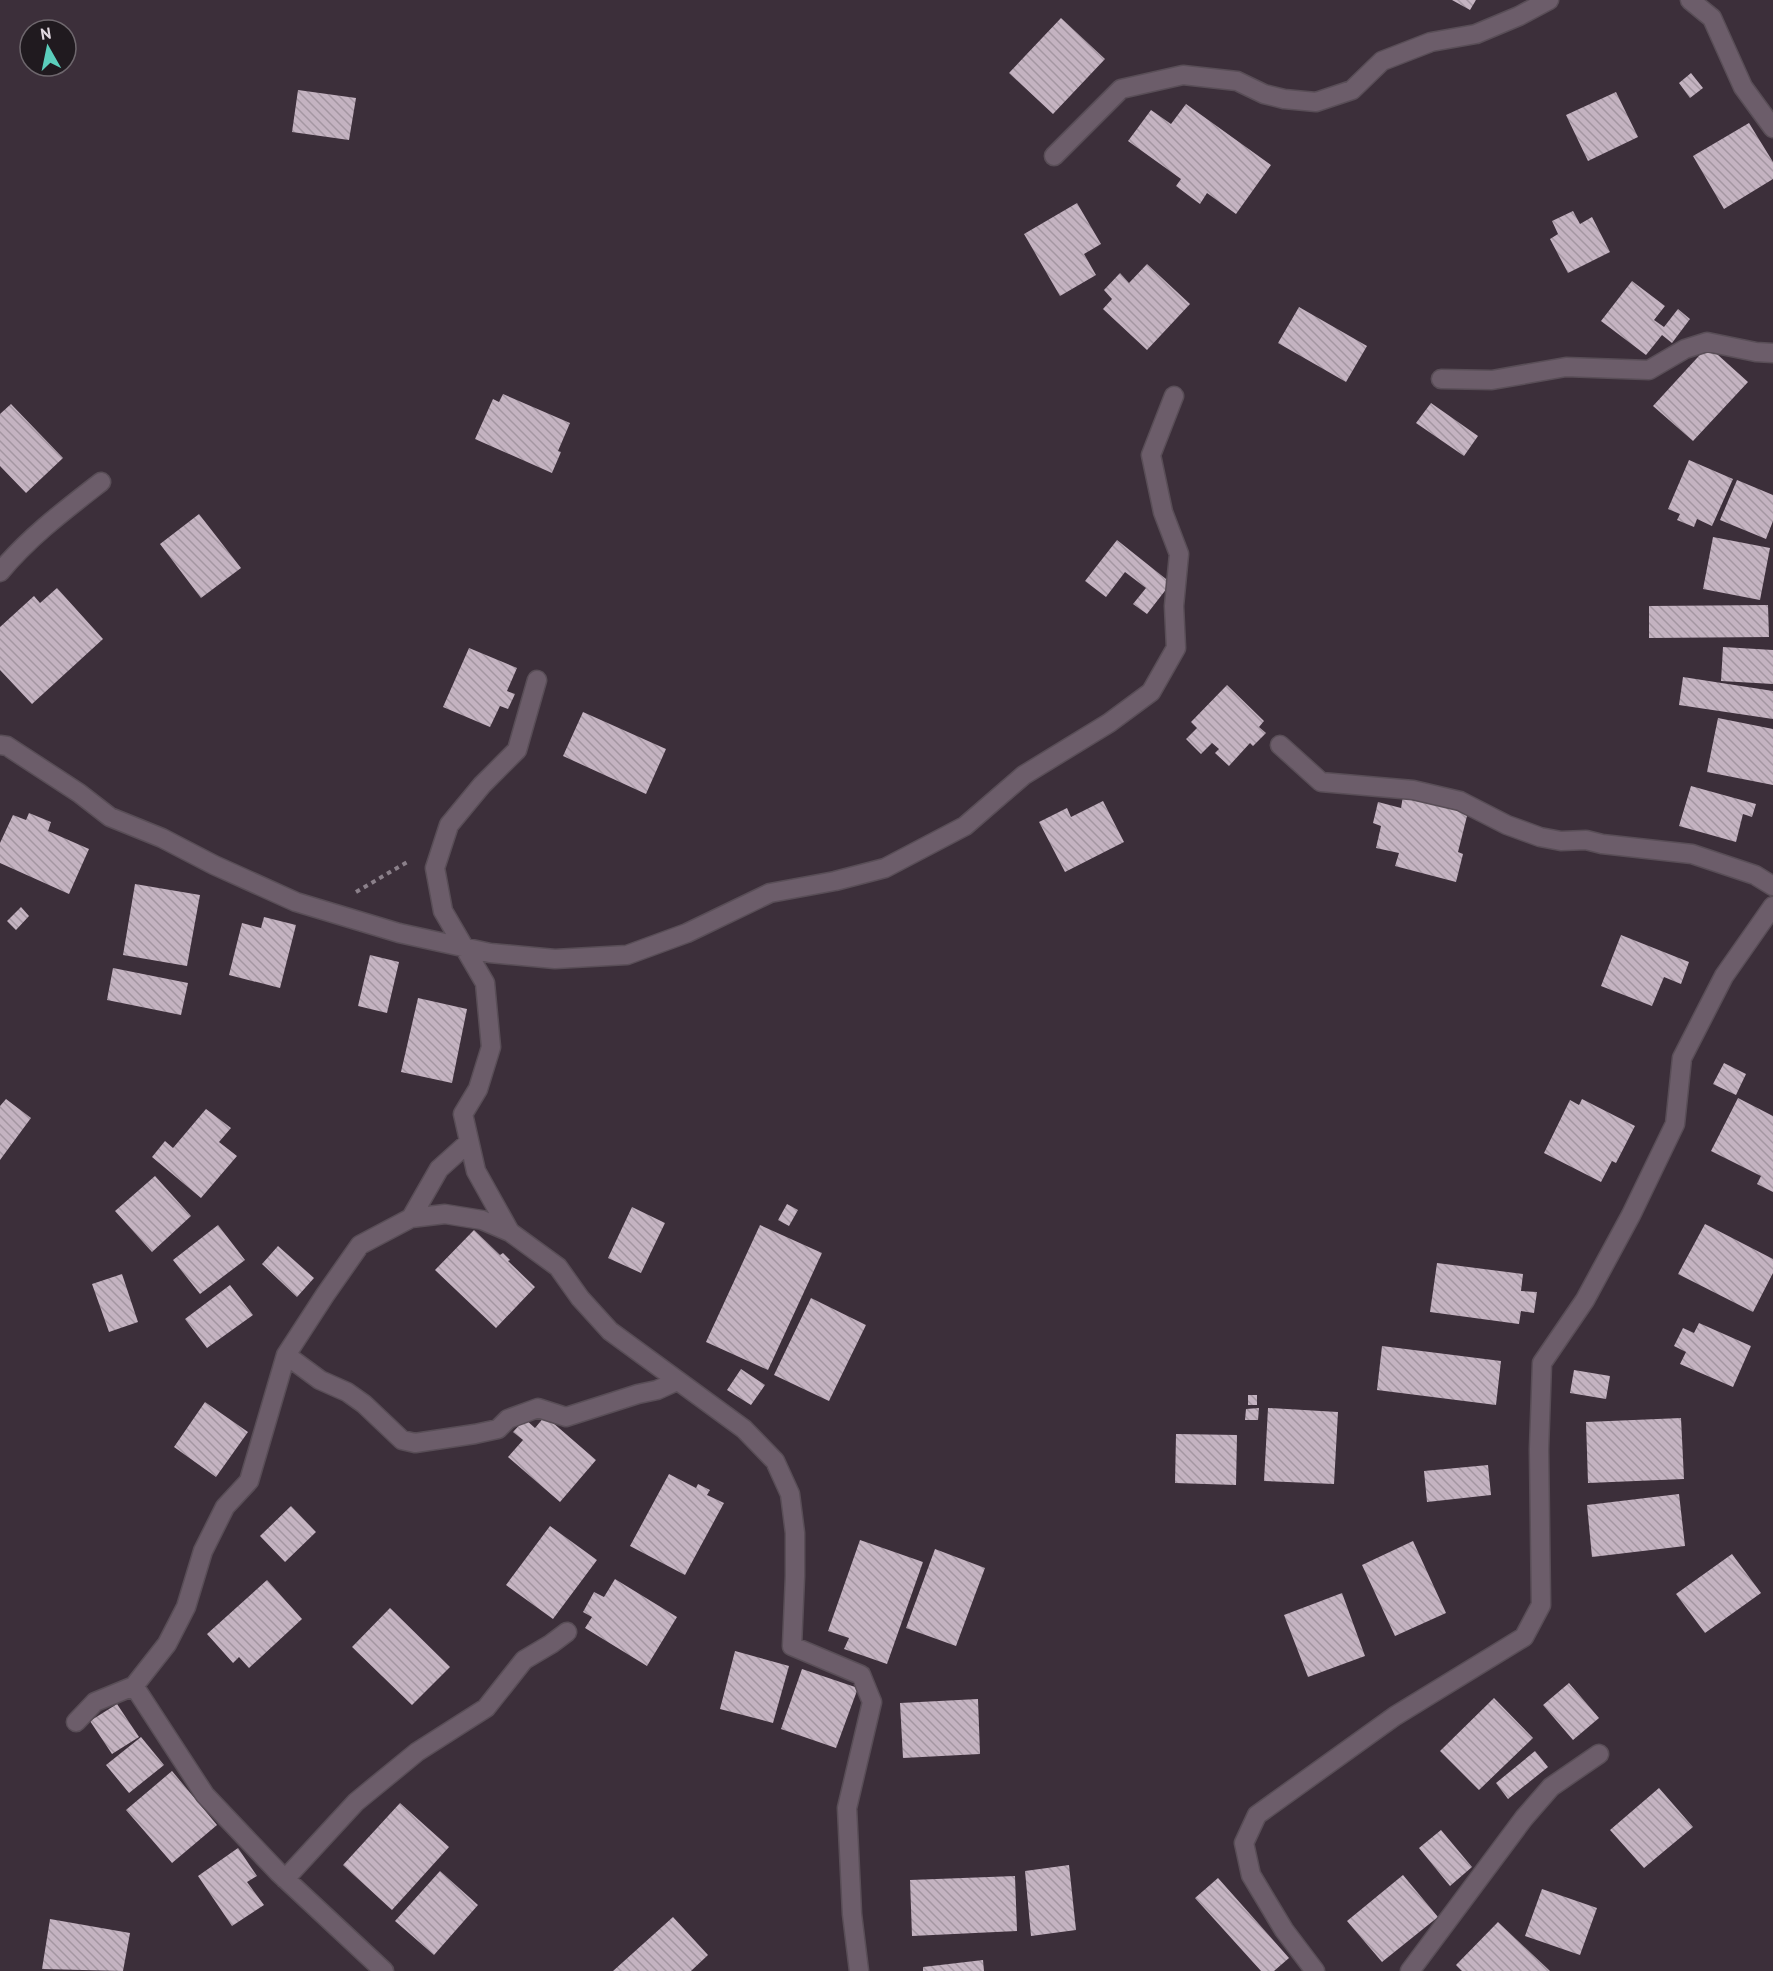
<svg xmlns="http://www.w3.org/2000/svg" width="1773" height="1971" font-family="'PT Sans',sans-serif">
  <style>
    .building { fill: url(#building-back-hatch) }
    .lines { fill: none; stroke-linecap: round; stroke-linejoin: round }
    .street-casing { stroke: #594e57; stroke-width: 21 }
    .path { stroke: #8b808a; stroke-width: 4; stroke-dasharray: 4.5 4.5; stroke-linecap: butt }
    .street { stroke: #6c5d6a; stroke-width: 18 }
  </style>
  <defs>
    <pattern id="building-back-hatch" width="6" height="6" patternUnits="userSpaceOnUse" patternTransform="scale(1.5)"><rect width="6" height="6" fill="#c4b3c1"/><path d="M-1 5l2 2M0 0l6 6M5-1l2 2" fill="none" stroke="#a496a2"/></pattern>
  </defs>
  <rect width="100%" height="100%" fill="#3c2f3a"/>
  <path class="building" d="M1452 0H1476L1470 10Z
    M1061 18 1105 59 1053 114 1009 73Z
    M1691 73 1703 88 1690 98 1679 83Z
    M298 90 356 98 349 140 292 132Z
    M1616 92 1638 137 1588 161 1566 115Z
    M1186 104 1271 165 1236 214 1207 193 1200 204 1176 186 1181 179 1128 141 1151 110 1171 124Z
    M1749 123 1773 162V179L1724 209 1693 156Z
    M1077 203 1101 244 1084 254 1096 275 1060 296 1024 234Z
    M1573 211 1580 224 1592 217 1610 252 1568 273 1550 239 1558 234 1552 221Z
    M1147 264 1190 304 1147 350 1103 309 1112 299 1104 290 1120 273 1129 283Z
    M1632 281 1665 306 1654 320 1664 327 1678 309 1690 319 1672 343 1662 335 1646 355 1601 321Z
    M1299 307 1367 346 1346 382 1278 343Z
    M1708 346 1748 382 1693 441 1653 406Z
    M503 394 570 423 558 451 561 452 552 473 475 439 493 399 499 402Z
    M1431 403 1478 436 1464 456 1416 423Z
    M11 404 63 458 26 493 0 466V414Z
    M1689 460 1733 479 1712 526 1697 519 1694 527 1677 520 1680 514 1668 509Z
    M1737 480 1773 495V521L1766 539 1720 520Z
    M199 514 241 568 201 598 160 544Z
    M1713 537 1770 548 1760 600 1703 589Z
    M1117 540 1171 583 1147 614 1133 604 1146 588 1125 572 1106 597 1085 581Z
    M57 588 103 639 32 704 0 670V627L34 596 40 603Z
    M1768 605 1769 637 1649 638V606Z
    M1723 647 1773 650V684L1721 681Z
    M469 648 517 668 507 691 515 694 508 709 500 706 490 727 443 707Z
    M1683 677 1773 691V719L1679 705Z
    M1227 685 1264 721 1259 727 1266 733 1253 746 1250 743 1229 766 1215 753 1219 749 1212 743 1201 754 1186 739 1197 728 1191 722Z
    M583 712 666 749 646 794 563 756Z
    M1718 718 1773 729V785L1707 772Z
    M1691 786 1756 804 1752 817 1743 814 1736 842 1679 826Z
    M1403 796 1468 812 1458 852 1463 854 1456 882 1395 866 1399 853 1376 848 1381 826 1373 823 1378 802 1401 808Z
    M1103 801 1124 842 1065 872 1039 822 1067 808 1071 817Z
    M29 813 51 822 48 831 89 849 69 894 0 863V843L13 815 26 820Z
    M135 884 200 895 187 966 123 955Z
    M21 907 29 916 16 930 7 921Z
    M264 917 296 925 280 988 229 975 242 923 261 928Z
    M1621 935 1689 962 1681 984 1664 977 1652 1006 1601 986Z
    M370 955 399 962 387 1013 358 1006Z
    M113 968 188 983 181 1015 107 1000Z
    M418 998 467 1009 452 1083 401 1072Z
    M1724 1063 1746 1074 1736 1095 1713 1084Z
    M1738 1098 1773 1116V1192L1757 1184 1761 1176 1711 1151Z
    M6 1099 31 1118 0 1160V1106Z
    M1582 1099 1635 1126 1616 1163 1612 1161 1601 1182 1544 1153 1570 1100 1579 1105Z
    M206 1109 231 1128 219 1142 237 1156 201 1198 152 1157 165 1141 173 1148Z
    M155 1176 191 1216 152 1252 115 1211Z
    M787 1204 798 1210 789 1226 778 1220Z
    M632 1207 665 1223 641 1273 608 1258Z
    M1705 1224 1773 1259V1273L1753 1312 1678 1274Z
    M218 1225 245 1260 200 1294 173 1260Z
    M760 1225 822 1253 768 1370 706 1342Z
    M474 1230 500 1255 503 1253 510 1260 508 1261 535 1287 496 1328 435 1270Z
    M278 1246 314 1278 297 1297 262 1264Z
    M1437 1263 1523 1274 1521 1291 1537 1292 1534 1313 1521 1311 1519 1324 1430 1312Z
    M122 1274 138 1322 109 1332 92 1284Z
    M230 1285 253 1315 207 1348 185 1319Z
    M811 1298 866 1325 829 1401 774 1375Z
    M1699 1323 1751 1346 1733 1387 1680 1364 1686 1352 1674 1346 1683 1328 1694 1333Z
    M1382 1346 1501 1361 1496 1405 1377 1390Z
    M741 1369 765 1385 751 1405 727 1390Z
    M1574 1370 1610 1376 1606 1399 1570 1393Z
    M1248 1395H1257V1405H1248Z
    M205 1402 248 1432 216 1477 174 1447Z
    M1259 1408 1258 1420H1245L1246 1409Z
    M1268 1408 1338 1412 1334 1484 1264 1481Z
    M545 1416 596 1460 560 1502 508 1457 523 1440 513 1432 525 1419 535 1428Z
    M1681 1418 1684 1479 1588 1483 1586 1422Z
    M1176 1434 1237 1435 1236 1485 1175 1483Z
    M1488 1465 1491 1495 1427 1502 1424 1471Z
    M669 1474 696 1488 698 1484 710 1490 707 1495 724 1503 685 1575 630 1546Z
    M1679 1494 1685 1546 1592 1557 1587 1505Z
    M291 1506 316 1532 285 1562 260 1536Z
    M550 1526 597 1560 553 1619 506 1585Z
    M860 1540 923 1562 887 1664 844 1649 849 1638 828 1631Z
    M1413 1541 1446 1613 1395 1636 1362 1565Z
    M935 1549 985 1568 956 1646 906 1628Z
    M1732 1554 1761 1593 1705 1633 1676 1594Z
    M615 1579 677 1617 647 1666 585 1628 592 1617 583 1612 594 1592 604 1597Z
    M267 1580 302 1619 249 1668 239 1657 233 1663 207 1634Z
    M1342 1593 1365 1656 1308 1677 1284 1615Z
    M390 1608 450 1667 412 1705 352 1647Z
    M735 1651 789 1666 773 1723 720 1709Z
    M802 1669 858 1688 836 1748 781 1729Z
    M1569 1683 1599 1718 1573 1740 1543 1705Z
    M1494 1698 1533 1738 1479 1790 1440 1751Z
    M978 1699 980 1754 903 1758 900 1703Z
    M117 1704 139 1737 112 1754 90 1721Z
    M141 1737 164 1765 129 1793 106 1765Z
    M1535 1751 1548 1767 1508 1799 1496 1783Z
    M172 1771 217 1825 172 1863 126 1810Z
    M1659 1788 1693 1827 1644 1868 1610 1830Z
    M400 1803 449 1847 392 1910 343 1865Z
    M1441 1830 1472 1867 1450 1886 1419 1848Z
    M238 1848 257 1876 247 1882 264 1905 232 1926 198 1876Z
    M1069 1865 1076 1930 1031 1936 1025 1871Z
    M440 1871 478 1905 434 1955 395 1921Z
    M1403 1875 1438 1917 1382 1962 1347 1921Z
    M1015 1876 1017 1931 912 1936 910 1880Z
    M1218 1878 1289 1958 1274 1971H1261L1195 1898Z
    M1542 1889 1597 1908 1580 1955 1525 1936Z
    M673 1917 708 1955 691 1971H613Z
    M50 1919 130 1933 123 1971 42 1969Z
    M1498 1922 1550 1971H1462L1456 1965Z
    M983 1960 984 1971H923V1967Z"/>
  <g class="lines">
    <defs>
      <path id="street" d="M1690 0 1712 18 1743 87 1773 128
        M1054 156 1121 89 1183 75 1237 81 1264 94 1284 99 1316 102 1352 90 1382 61 1431 42 1476 34 1519 16 1549 0
        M1441 379 1492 380 1566 367 1649 370 1685 349 1707 342 1756 352 1773 353
        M0 572C29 537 65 510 101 482
        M537 680 517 750 482 785 449 825 435 868 443 911 485 983 491 1047 478 1089 463 1114 476 1171 510 1232 558 1267 580 1298 610 1331 744 1429 775 1461 790 1494 795 1533V1576L792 1646 861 1675 872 1702 847 1808 852 1914 859 1971
        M0 745 7 746 79 793 110 817 162 838 214 865 296 902 399 933 490 953 555 959 627 955 687 933 770 893 835 881 885 868 965 826 1024 775 1109 723 1151 692 1176 648 1174 606 1179 554 1163 512 1151 455 1174 396
        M1280 745 1321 782 1413 790 1460 801 1507 825 1540 837 1561 841 1586 840 1602 844 1692 854 1755 875 1773 886
        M411 1218 445 1214 482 1220 510 1232
        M286 1355 320 1380 347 1392 364 1404 402 1440 415 1443 475 1434 498 1429 508 1419 538 1408 566 1417 638 1394 657 1390 677 1381
        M134 1686 205 1795 279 1873 384 1971
        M76 1722 95 1702 134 1686 167 1644 186 1607 203 1551 225 1507 249 1481 286 1355 325 1295 360 1245 411 1218 439 1169 469 1142
        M285 1879 356 1802 417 1752 486 1708 524 1660 551 1644 567 1632
        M1315 1971 1284 1930 1251 1875 1244 1843 1257 1815 1395 1716 1524 1637 1541 1605 1539 1449 1542 1363 1585 1300 1631 1215 1675 1124 1682 1058 1724 976 1773 906
        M1410 1971 1524 1818 1551 1787 1599 1754"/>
    </defs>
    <use href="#street" class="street-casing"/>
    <path class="path" d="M356 892 409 861"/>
    <use href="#street" class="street"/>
  </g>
  <g transform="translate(48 48) rotate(351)"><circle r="28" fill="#201a1f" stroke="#6e676d" stroke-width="1.5"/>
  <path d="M0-4.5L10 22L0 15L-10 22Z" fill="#5bcebc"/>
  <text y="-9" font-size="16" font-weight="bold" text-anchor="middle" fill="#e3dae2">N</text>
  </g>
</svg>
